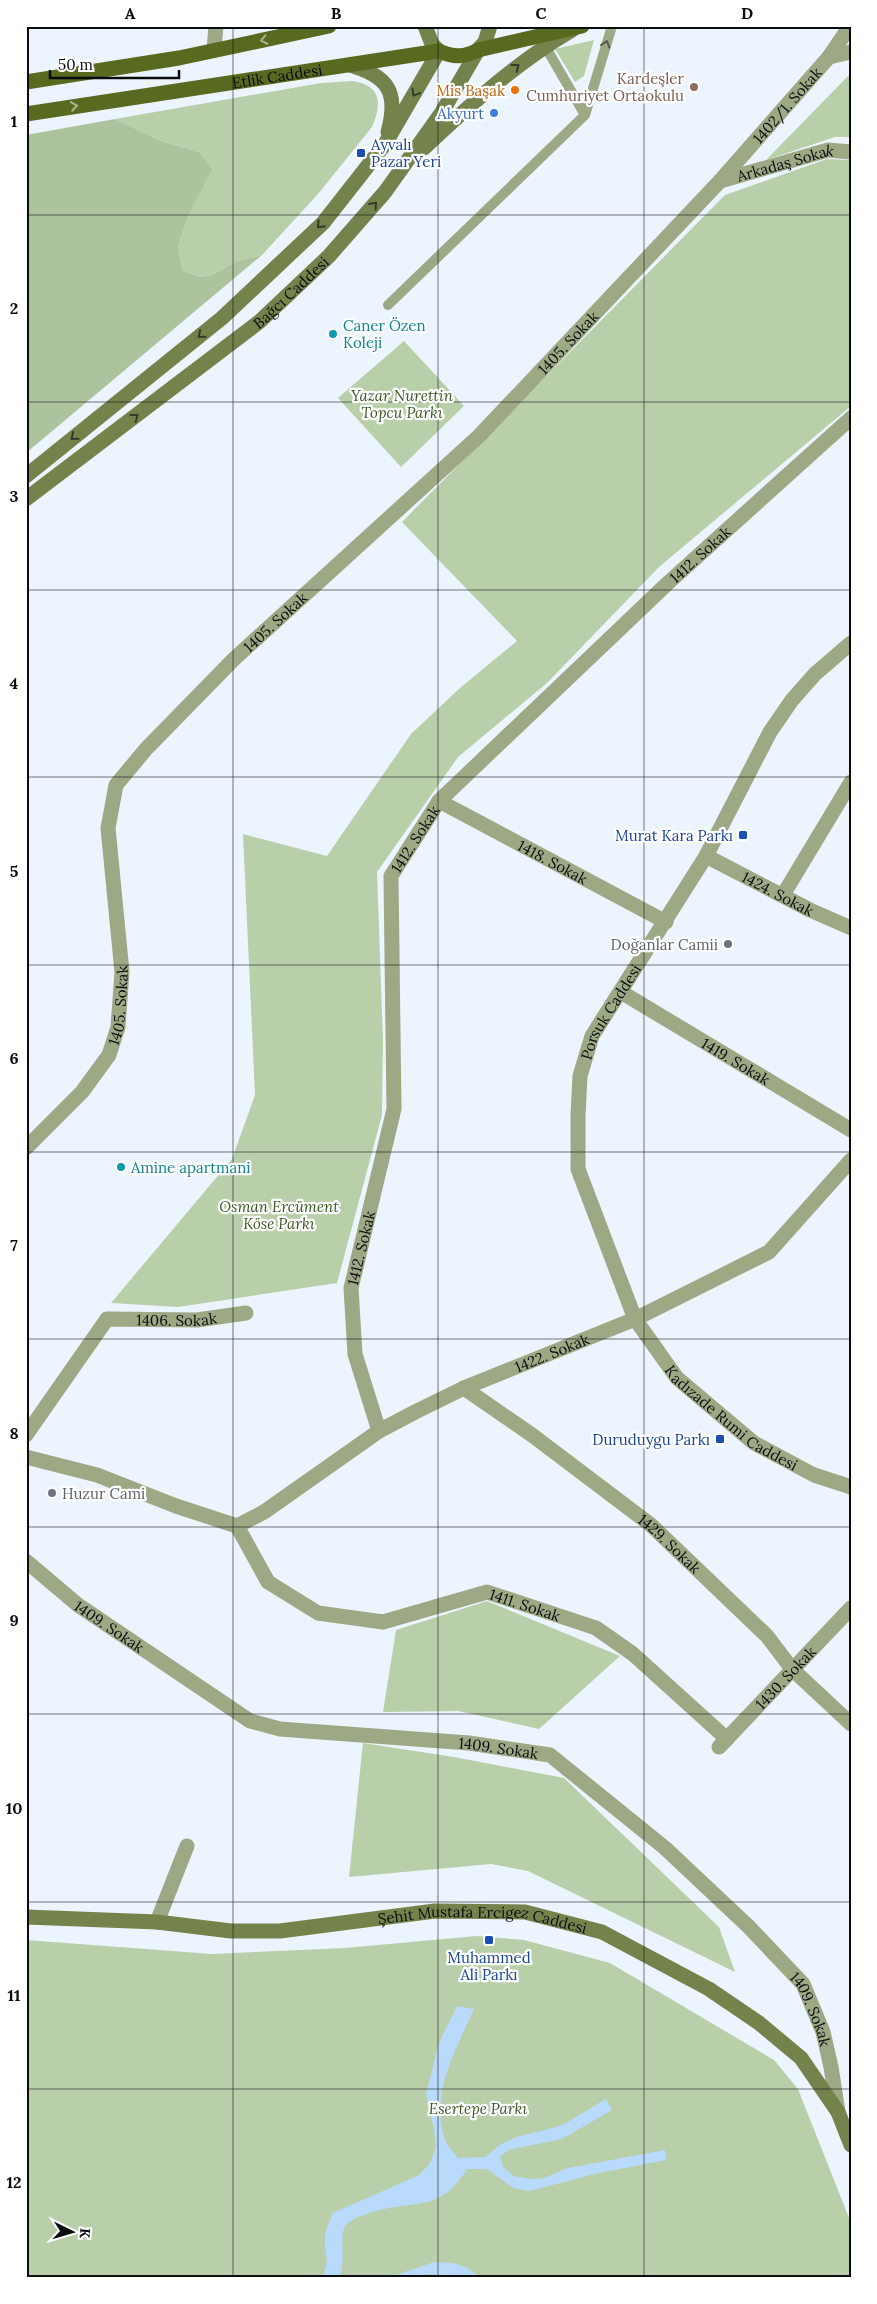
<svg xmlns="http://www.w3.org/2000/svg" width="877" height="2304" font-family="Lora,serif">
  <style>
    .green { fill: #b9cfaa }
    .forest { fill: #adc39d }
    .water { fill: #b9dafa }
    .lines { fill: none; stroke-linecap: round; stroke-linejoin: round }
    .service { stroke: #9da884; stroke-width: 10 }
    .minor { stroke: #9da884; stroke-width: 15 }
    .tertiary { stroke: #9da884; stroke-width: 15 }
    .secondary { stroke: #74834c; stroke-width: 15 }
    .primary { stroke: #586920; stroke-width: 15 }
    .oneway { stroke: #acb490 }
    .oneway2 { stroke: #545a4a }
    .oneway3 { stroke: #343c28 }
    .grid { fill: none; stroke: #0a0c10; stroke-width: 1; stroke-opacity: 0.55 }
    .education-dot { fill: #8d6e63; stroke: #fff; stroke-width: 2 }
    .food-dot { fill: #e8710a; stroke: #fff; stroke-width: 2 }
    .shop-dot { fill: #3f7fe0; stroke: #fff; stroke-width: 2 }
    .transit-dot { fill: #1a4fb4; stroke: #fff; stroke-width: 2 }
    .culture-dot { fill: #0f9aa8; stroke: #fff; stroke-width: 2 }
    .worship-dot { fill: #6b7280; stroke: #fff; stroke-width: 2 }
    .labels { text-anchor: middle; dominant-baseline: central; stroke-width: 4.5; stroke-linejoin: round; paint-order: stroke }
    .street-label { font-size: 15px; fill: #0a0c10; stroke: #fff }
    .education-label { font-size: 15px; fill: #785e54; stroke: #fff; text-anchor: end }
    .food-label { font-size: 15px; fill: #c56008; stroke: #fff; text-anchor: end }
    .shop-label { font-size: 15px; fill: #366cbe; stroke: #fff; text-anchor: end }
    .transit-label { font-size: 15px; fill: #164399; stroke: #fff; text-anchor: end }
    .culture-label { font-size: 15px; fill: #0d838f; stroke: #fff; text-anchor: start }
    .park-label { font-size: 15px; font-style: italic; fill: #3b5822; stroke: #fff }
    .worship-label { font-size: 15px; fill: #5b616d; stroke: #fff; text-anchor: end }
    .neatline { fill: none; stroke: #0a0c10; stroke-width: 2 }
    .grid-label { font-size: 16px; text-anchor: middle; font-weight: bold; fill: #0a0c10 }
  </style>
  <rect width="100%" height="100%" fill="#ecf4fe"/>
  <path class="green" d="M594 40 584 76 575 82 555 49Z
    M851 73V137H835L766 160Z
    M353 81C382 86 382 104 372 127L318 194 262 255 237 261 212 275 200 277 183 271 178 246 189 214 199 152 159 140 115 119 321 83Z
    M827 159 851 160V406L659 567 547 683 458 757 377 872 383 1040 382 1115 337 1283 178 1307 111 1303 232 1159 255 1095 243 834 327 856 411 734 460 688 517 641 402 522 725 195Z
    M404 341 464 406 401 467 338 398Z
    M487 1601 620 1656 539 1729 458 1711 383 1712 396 1630Z
    M363 1743 454 1757 564 1778 719 1927 735 1972 528 1871 491 1864 349 1877Z
    M477 1936 524 1940 610 1963 774 2060 798 2089 851 2223V2278H26V1940L212 1954 345 1948Z"/>
  <path class="forest" d="M115 119 159 140 199 152 212 169 189 214 178 246 183 271 200 277 212 275 237 261 262 255 26 453V135Z"/>
  <path class="water" d="M457 2006 474 2009C456 2050 428 2096 446 2142 448 2147 454 2153 458 2158L486 2157C509 2132 532 2136 561 2125 577 2118 591 2107 606 2099L612 2110 562 2139 508 2150 500 2157 503 2167 514 2176 531 2179 544 2178 568 2168 665 2150 666 2160 594 2174 530 2191 513 2188 487 2169H467C439 2215 414 2198 370 2213 363 2215 351 2219 346 2225 338 2234 347 2262 339 2278H320C332 2265 323 2250 325 2235 326 2228 330 2220 333 2213L419 2175 430 2163 436 2147 434 2129 426 2094 439 2043Z
    M434 2262 453 2263 468 2268 481 2278 426 2274 416 2278H387Z"/>
  <g class="lines">
    <path class="service" d="M545 46 585 115 612 26
      M388 305 585 115"/>
    <g class="minor">
      <path d="M214 50 216 26"/>
      <path d="M829 57 851 52"/>
      <path id="s1" d="M720 181 828 150 851 152"/>
      <path id="s2" d="M439 801 666 922"/>
      <path id="s3" d="M706 856 810 910 851 928"/>
      <path d="M783 895 851 782"/>
      <path id="s4" d="M621 992 851 1130"/>
      <path id="s5" d="M26 1148 82 1092 109 1055 118 1027 122 972 108 828 116 785 146 749 234 659 479 436 720 181 829 57 850 26"/>
      <path id="s6" d="M635 1319 578 1169V1115L580 1076 592 1036 706 856 770 732 792 700 815 674 851 643"/>
      <path id="s7" d="M464 1388 532 1435 651 1525 767 1636 792 1669 851 1724"/>
      <path id="s8" d="M379 1431 355 1354 351 1288 394 1109 391 876 439 801 669 582 851 418"/>
      <path id="s9" d="M26 1435 107 1319 197 1320 246 1313"/>
      <path id="s10" d="M26 1457 97 1475 176 1506 237 1526 268 1582 318 1613 383 1622 487 1592 596 1628 633 1654 727 1739"/>
      <path id="s11" d="M26 1561 78 1605 250 1721 280 1729 469 1743 550 1755 665 1848 749 1927 803 1984 823 2032 831 2067 838 2112"/>
      <path id="s12" d="M719 1747 851 1608"/>
      <path d="M157 1922 187 1846"/>
    </g>
    <g class="tertiary">
      <path id="s13" d="M635 1319 677 1378 754 1443 814 1475 851 1487"/>
      <path id="s14" d="M237 1526 264 1512 379 1431 417 1411 464 1388 635 1319 769 1252 851 1160"/>
    </g>
    <g class="secondary">
      <path d="M350 65C388 76 399 92 388 132"/>
      <path d="M424 148C471 104 517 62 572 30"/>
      <path d="M26 476 222 318 323 223 385 144 439 51 432 44 425 26"/>
      <path id="s15" d="M26 499 259 322 329 256 385 192 442 112 478 50 485 42 490 26"/>
      <path id="s16" d="M26 1917 157 1922 231 1931H280L435 1911 525 1912 602 1932 709 1989 759 2023 801 2058 838 2112 851 2145"/>
    </g>
    <g class="primary">
      <path d="M26 82 179 58 329 26"/>
      <path id="s17" d="M26 114 439 51C454 58 465 57 478 50L582 26"/>
    </g>
  </g>
  <defs><path id="oneway-chevron" d="M-2-3.5L2.5 0L-2 3.5" fill="none" stroke-width="1.6" stroke-linecap="round" stroke-linejoin="round" transform="scale(1.25)"/></defs>
  <g class="oneway">
    <use href="#oneway-chevron" transform="translate(264 40) rotate(168)"/>
    <use href="#oneway-chevron" transform="translate(74 106) rotate(-9)"/>
  </g>
  <use class="oneway2" href="#oneway-chevron" transform="translate(606 44) rotate(-73)"/>
  <g class="oneway3">
    <use href="#oneway-chevron" transform="translate(516 67) rotate(-38)"/>
    <use href="#oneway-chevron" transform="translate(415 93) rotate(121)"/>
    <use href="#oneway-chevron" transform="translate(374 205) rotate(-49)"/>
    <use href="#oneway-chevron" transform="translate(320 225) rotate(134)"/>
    <use href="#oneway-chevron" transform="translate(201 335) rotate(141)"/>
    <use href="#oneway-chevron" transform="translate(135 417) rotate(-37)"/>
    <use href="#oneway-chevron" transform="translate(74 437) rotate(141)"/>
  </g>
  <path class="grid" d="M233 26V2278M438 26V2278M644 26V2278M26 215H851M26 402H851M26 590H851M26 777H851M26 965H851M26 1152H851M26 1339H851M26 1527H851M26 1714H851M26 1902H851M26 2089H851"/>
  <circle class="education-dot" cx="694" cy="87" r="5"/>
  <circle class="food-dot" cx="515" cy="90" r="5"/>
  <circle class="shop-dot" cx="494" cy="113" r="5"/>
  <g class="transit-dot">
    <rect x="356" y="148" width="10" height="10" rx="2.5"/>
    <rect x="738" y="830" width="10" height="10" rx="2.5"/>
    <rect x="715" y="1434" width="10" height="10" rx="2.5"/>
    <rect x="484" y="1935" width="10" height="10" rx="2.5"/>
  </g>
  <g class="culture-dot">
    <circle cx="333" cy="334" r="5"/>
    <circle cx="121" cy="1167" r="5"/>
  </g>
  <g class="worship-dot">
    <circle cx="728" cy="944" r="5"/>
    <circle cx="52" cy="1493" r="5"/>
  </g>
  <g class="labels">
    <g class="street-label">
      <text stroke="none"><textPath href="#s17" startOffset="254">Etlik Caddesi</textPath></text>
      <text stroke="none"><textPath href="#s5" startOffset="1354">1402/1. Sokak</textPath></text>
      <text stroke="none"><textPath href="#s1" startOffset="68">Arkadaş Sokak</textPath></text>
      <text stroke="none"><textPath href="#s15" startOffset="336">Bağcı Caddesi</textPath></text>
      <text stroke="none"><textPath href="#s5" startOffset="1031">1405. Sokak</textPath></text>
      <text stroke="none"><textPath href="#s8" startOffset="1012">1412. Sokak</textPath></text>
      <text stroke="none"><textPath href="#s5" startOffset="626">1405. Sokak</textPath></text>
      <text stroke="none"><textPath href="#s8" startOffset="608">1412. Sokak</textPath></text>
      <text stroke="none"><textPath href="#s2" startOffset="129">1418. Sokak</textPath></text>
      <text stroke="none"><textPath href="#s3" startOffset="81">1424. Sokak</textPath></text>
      <text stroke="none"><textPath href="#s5" startOffset="176">1405. Sokak</textPath></text>
      <text stroke="none"><textPath href="#s6" startOffset="325">Porsuk Caddesi</textPath></text>
      <text stroke="none"><textPath href="#s4" startOffset="134">1419. Sokak</textPath></text>
      <text stroke="none"><textPath href="#s8" startOffset="188">1412. Sokak</textPath></text>
      <text stroke="none"><textPath href="#s9" startOffset="211">1406. Sokak</textPath></text>
      <text stroke="none"><textPath href="#s14" startOffset="361">1422. Sokak</textPath></text>
      <text stroke="none"><textPath href="#s13" startOffset="140">Kadızade Rumi Caddesi</textPath></text>
      <text stroke="none"><textPath href="#s7" startOffset="258">1429. Sokak</textPath></text>
      <text stroke="none"><textPath href="#s10" startOffset="559">1411. Sokak</textPath></text>
      <text stroke="none"><textPath href="#s11" startOffset="106">1409. Sokak</textPath></text>
      <text stroke="none"><textPath href="#s12" startOffset="96">1430. Sokak</textPath></text>
      <text stroke="none"><textPath href="#s11" startOffset="526">1409. Sokak</textPath></text>
      <text stroke="none"><textPath href="#s16" startOffset="459">Şehit Mustafa Ercigez Caddesi</textPath></text>
      <text stroke="none"><textPath href="#s11" startOffset="946">1409. Sokak</textPath></text>
    </g>
    <g class="education-label">
      <text x="684" y="78">Kardeşler<tspan x="684" dy="17">Cumhuriyet Ortaokulu</tspan></text>
    </g>
    <g class="food-label">
      <text x="505" y="90">Mis Başak</text>
    </g>
    <g class="shop-label">
      <text x="484" y="113">Akyurt</text>
    </g>
    <g class="transit-label">
      <text x="371" y="144" text-anchor="start">Ayvalı<tspan x="371" dy="17">Pazar Yeri</tspan></text>
      <text x="733" y="835">Murat Kara Parkı</text>
      <text x="710" y="1439">Duruduygu Parkı</text>
      <text x="489" y="1957" text-anchor="middle">Muhammed<tspan x="489" dy="17">Ali Parkı</tspan></text>
    </g>
    <g class="culture-label">
      <text x="343" y="325">Caner Özen<tspan x="343" dy="17">Koleji</tspan></text>
      <text x="131" y="1167">Amine apartmani</text>
    </g>
    <g class="park-label">
      <text x="402" y="395">Yazar Nurettin<tspan x="402" dy="17">Topcu Parkı</tspan></text>
      <text x="279" y="1206">Osman Ercüment<tspan x="279" dy="17">Köse Parkı</tspan></text>
      <text x="478" y="2108">Esertepe Parkı</text>
    </g>
    <g class="worship-label">
      <text x="718" y="944">Doğanlar Camii</text>
      <text x="62" y="1493" text-anchor="start">Huzur Cami</text>
    </g>
  </g>
  <rect width="877" height="2304" fill="none" stroke="#ffffff" stroke-width="55"/>
  <g transform="translate(72 2232) rotate(95)" stroke="#ffffff" stroke-width="4" paint-order="stroke">
  <path d="M0-4L9 19L0 12L-9 19Z" fill="#0a0c10"/>
  <text y="-8" font-size="14" font-weight="bold" text-anchor="middle" fill="#0a0c10">K</text>
  </g>
  <path d="M50 70v8h129v-8" fill="none" stroke="#0a0c10" stroke-width="2.5"/>
  <text x="58" y="70" font-size="15" fill="#0a0c10" stroke="#ffffff" stroke-width="4" paint-order="stroke">50 m</text>
  <rect x="28" y="28" width="822" height="2248" class="neatline"/>
  <g class="grid-label">
    <text x="130" y="19">A</text>
    <text x="336" y="19">B</text>
    <text x="541" y="19">C</text>
    <text x="747" y="19">D</text>
    <text x="14" y="127">1</text>
    <text x="14" y="314">2</text>
    <text x="14" y="502">3</text>
    <text x="14" y="689">4</text>
    <text x="14" y="877">5</text>
    <text x="14" y="1064">6</text>
    <text x="14" y="1251">7</text>
    <text x="14" y="1439">8</text>
    <text x="14" y="1626">9</text>
    <text x="14" y="1814">10</text>
    <text x="14" y="2001">11</text>
    <text x="14" y="2188">12</text>
  </g>
</svg>
